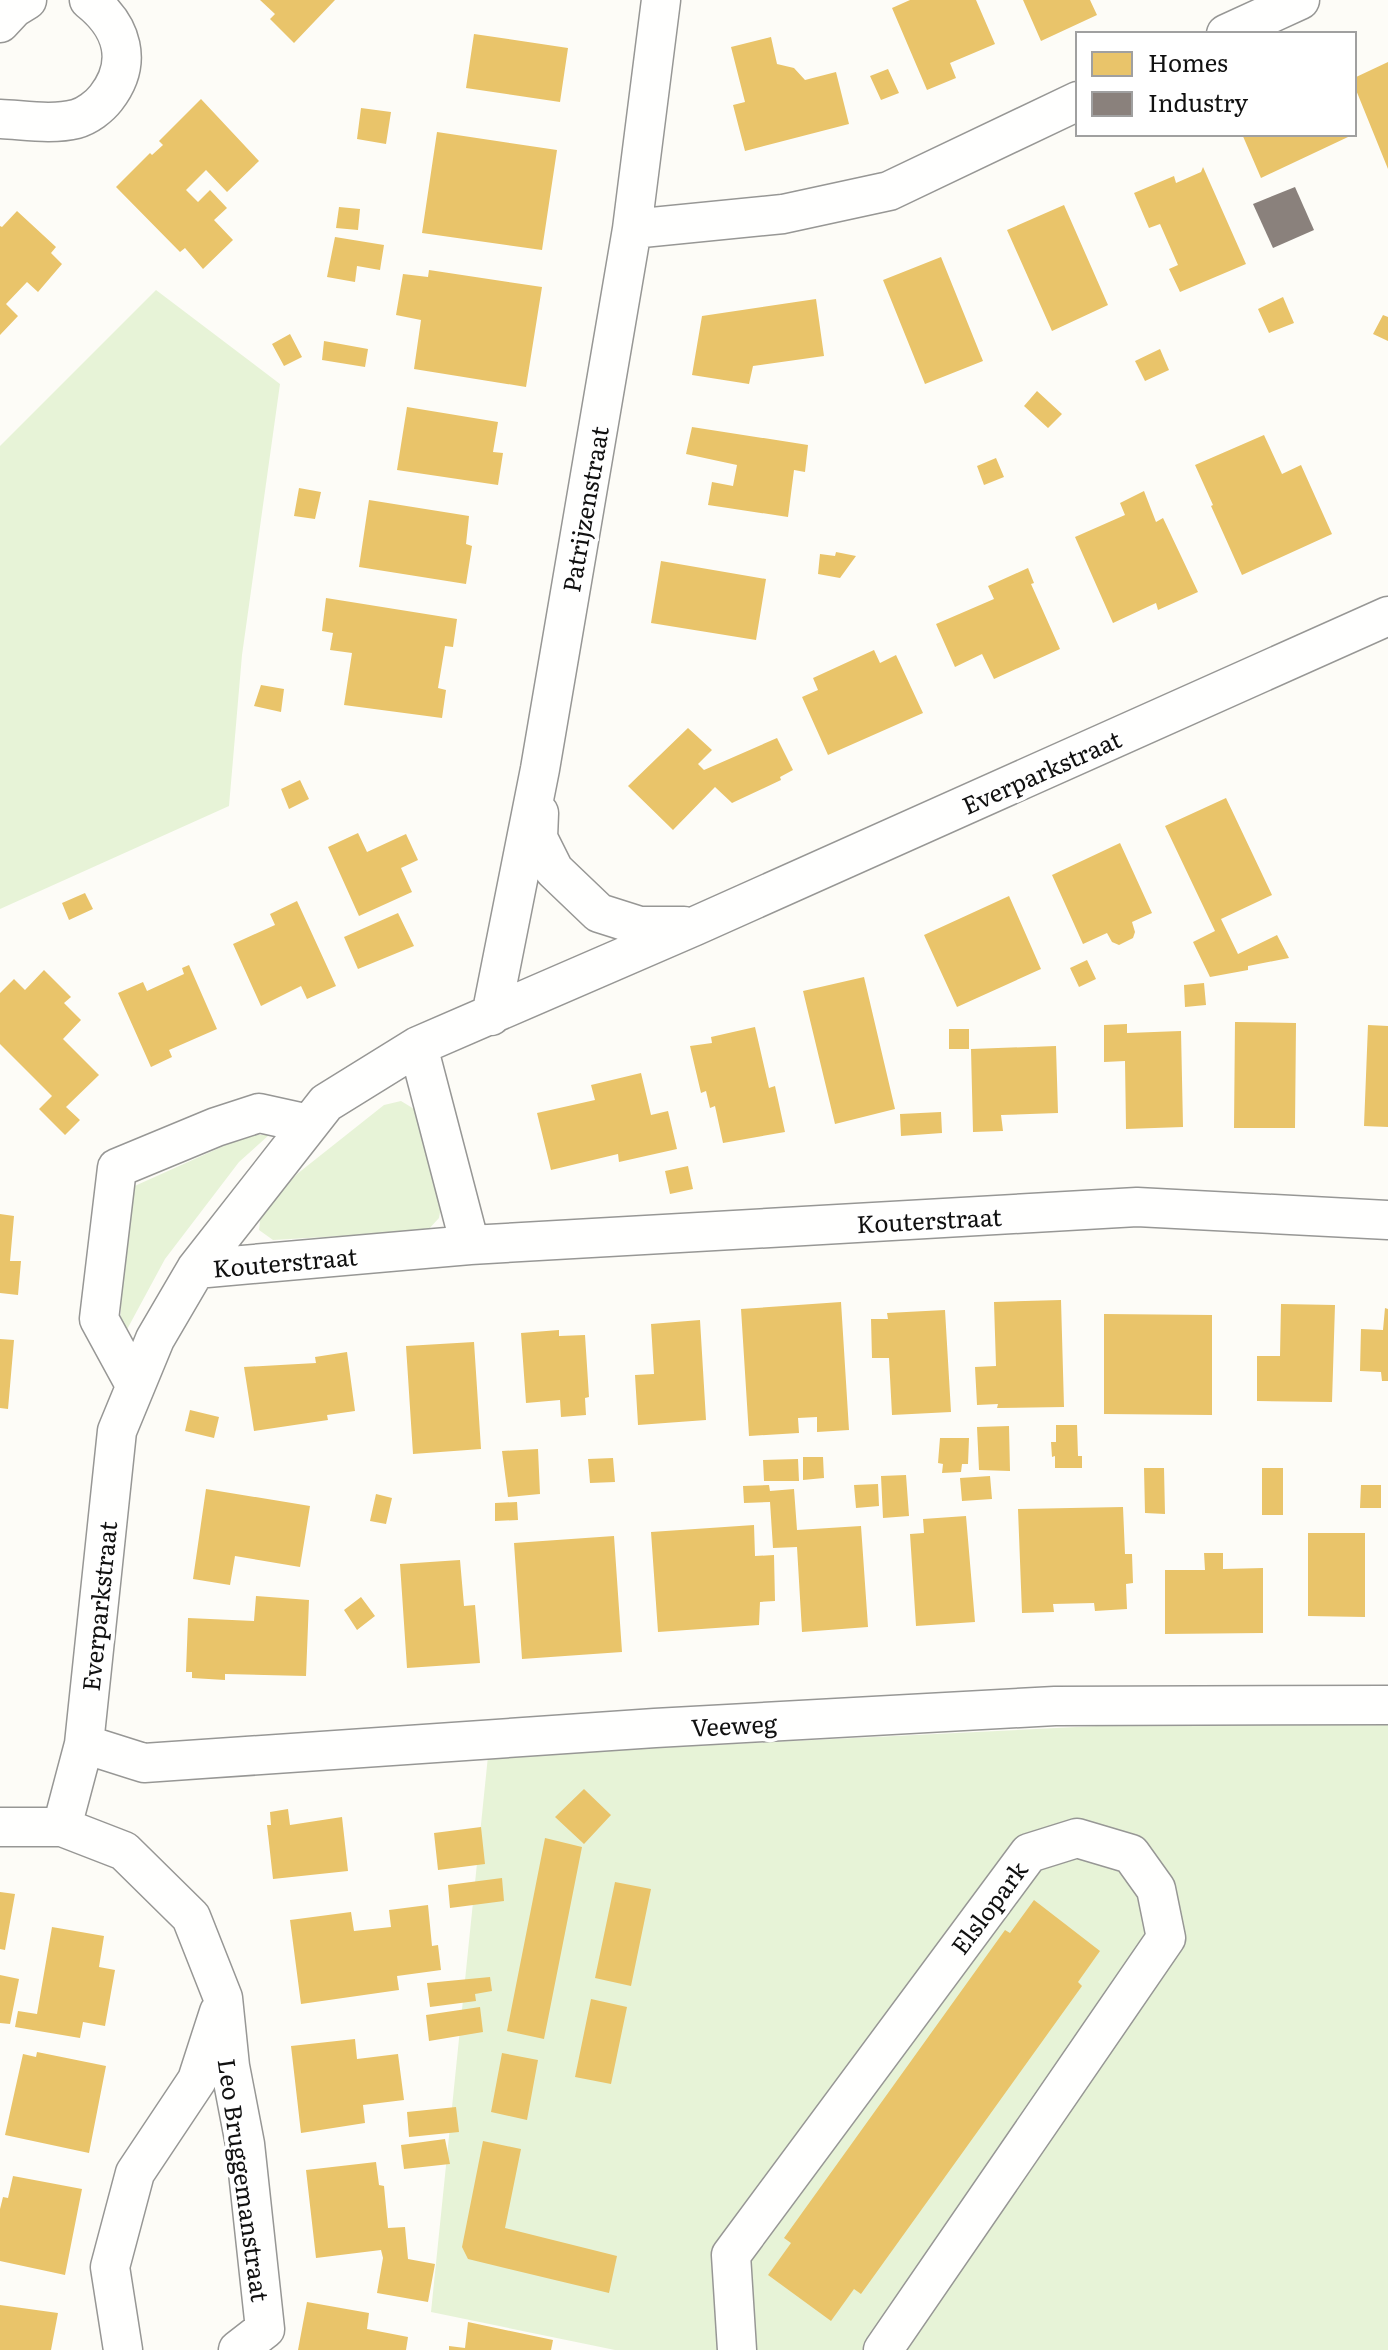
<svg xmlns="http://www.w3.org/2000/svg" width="1388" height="2350" font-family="Literata,serif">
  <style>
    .green { fill: #e7f3d7 }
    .homes { fill: #e9c46a }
    .industry { fill: #8a817c }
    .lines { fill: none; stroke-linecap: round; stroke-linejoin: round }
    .minor-casing { stroke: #979795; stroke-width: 41 }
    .minor { stroke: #fffffe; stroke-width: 38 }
    .labels { text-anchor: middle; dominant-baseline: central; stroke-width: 8; stroke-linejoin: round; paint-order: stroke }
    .street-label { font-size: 24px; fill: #111; stroke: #fff }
  </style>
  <rect width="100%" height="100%" fill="#fdfcf7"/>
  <path class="green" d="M156 290 280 384 242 655 229 806 0 909V446Z
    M401 1101 419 1112 442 1200 439 1218 427 1231 273 1240 259 1230 261 1212 297 1174 384 1105Z
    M248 1135H269L239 1162 165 1259 124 1335 120 1322 128 1189Z
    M1357 1721 1388 1722V2350H615L431 2312 488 1756 1097 1726Z"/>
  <path class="homes" d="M260 0H335L294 43 270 19 275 14Z
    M910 0H976L995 44 950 63 956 78 927 90 892 8Z
    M1023 0H1090L1097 15 1041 41Z
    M474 34 568 48 560 102 466 88Z
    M771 37 777 64 794 68 805 80 836 72 849 124 745 151 733 105 745 102 731 47Z
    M1388 62V169L1354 85V78Z
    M888 69 899 93 881 100 870 76Z
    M201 99 259 161 227 192 206 170 186 190 198 202 210 190 227 208 214 220 233 240 203 269 185 248 180 252 116 187 150 153 152 155 163 145 159 141Z
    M361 108 391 112 386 144 357 139Z
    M437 132 557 150 542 250 422 233Z
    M1242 134H1347L1348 137 1261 178Z
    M1203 167 1246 264 1180 292 1169 269 1178 265 1160 224 1149 228 1134 193 1174 176 1176 183 1201 172Z
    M1064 205 1108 305 1052 331 1007 230Z
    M339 207 360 209 358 230 336 228Z
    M17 211 56 247 51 253 62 264 38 292 27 282 6 304 18 316 0 335V226L2 227Z
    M335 237 384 245 380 270 357 266 355 282 327 277Z
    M941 257 983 361 925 384 883 280Z
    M429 270 542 287 526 387 414 369 421 320 396 315 403 274 428 277Z
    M1283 297 1294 323 1269 333 1258 309Z
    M816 299 824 356 753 366 749 384 692 375 702 316Z
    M1383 315 1388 317V341L1373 334Z
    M290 334 302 357 284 366 272 344Z
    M324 341 368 349 365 367 322 360Z
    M1160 349 1169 370 1145 381 1135 361Z
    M1037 391 1062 414 1048 428 1024 406Z
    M407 407 498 422 493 452 503 453 498 485 397 470Z
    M692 427 808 445 805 472 794 470 788 517 708 505 712 482 733 486 737 465 686 454Z
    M1264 435 1282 474 1301 465 1332 534 1242 575 1211 506 1213 505 1195 465Z
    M996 458 1004 477 984 485 977 466Z
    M299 488 321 492 315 519 294 516Z
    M1144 491 1156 522 1163 518 1198 592 1158 610 1156 603 1113 623 1075 537 1125 515 1120 503Z
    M369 500 469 516 466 544 472 546 466 584 359 567Z
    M836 552 856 556 840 578 818 574 820 554 835 556Z
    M661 561 766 579 756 640 651 623Z
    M1028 568 1034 583 1031 584 1060 649 994 679 982 654 955 667 936 624 994 599 988 586Z
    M326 598 457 619 453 647 445 646 438 688 446 690 442 718 344 705 352 653 330 650 333 633 322 631Z
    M874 650 880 663 896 655 923 713 828 755 802 697 818 690 813 678Z
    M261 685 284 689 281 712 254 706Z
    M688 728 712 750 698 764 704 770 777 738 793 770 780 777 781 780 732 803 715 787 673 830 628 786Z
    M300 780 309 799 289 809 281 789Z
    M1226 798 1272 895 1221 919 1238 954 1277 935 1289 958 1248 966V970L1210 977 1193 942 1215 931 1165 826Z
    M358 833 367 852 406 834 418 860 401 868 412 892 359 916 328 847Z
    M1120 843 1152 913 1132 922 1135 932 1133 938 1119 945 1112 942 1107 933 1083 944 1052 875Z
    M85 893 93 909 69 920 62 903Z
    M1009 896 1041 969 957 1007 924 935Z
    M297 901 336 986 307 999 301 986 261 1006 233 944 275 925 270 914Z
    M398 913 414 946 358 969 344 937Z
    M1087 960 1096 979 1079 987 1070 968Z
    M189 965 217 1029 169 1050 172 1057 151 1067 118 993 143 982 147 991 184 974 182 968Z
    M44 970 71 997 64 1003 81 1020 63 1039 99 1075 66 1107 80 1120 65 1135 39 1109 52 1096 0 1044V993L14 979 25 990Z
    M864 977 895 1109 835 1124 803 991Z
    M1204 983 1206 1005 1185 1007 1184 985Z
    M1235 1022 1296 1023 1295 1128H1234Z
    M1127 1024V1033L1181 1031 1183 1127 1126 1129 1125 1061 1104 1062V1025Z
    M1368 1025 1388 1026V1127L1364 1126Z
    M755 1027 769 1088 775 1086 785 1132 723 1143 715 1106 710 1108 706 1091 701 1093 690 1046 712 1043 711 1037Z
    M949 1029H969V1049H949Z
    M1056 1046 1058 1113 1001 1115 1003 1131 973 1132 971 1049Z
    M641 1073 651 1115 668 1111 677 1149 619 1162 618 1154 551 1170 537 1113 595 1100 591 1085Z
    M941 1112 942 1133 901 1136 900 1114Z
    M688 1166 693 1189 670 1194 665 1171Z
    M0 1214 14 1216 10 1261H21L18 1295 0 1293Z
    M1061 1300 1064 1407 997 1408 998 1404 977 1405 975 1367 996 1366 994 1302Z
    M841 1302 849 1430 817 1432V1417L798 1418 799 1433 749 1436 741 1309Z
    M1281 1304 1335 1305 1332 1402 1257 1401V1356H1280Z
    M1385 1308 1388 1309V1381H1382L1381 1372 1360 1371 1361 1329 1383 1330Z
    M945 1310 951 1412 892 1415 889 1358H872L871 1319H888L887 1313Z
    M1104 1314 1212 1315V1415L1104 1414Z
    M700 1320 706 1420 638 1425 635 1375 654 1374 651 1324Z
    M559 1330V1336L585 1335 589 1397 585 1398 586 1415 561 1417 560 1400 526 1403 521 1333Z
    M0 1339 14 1340 8 1409 0 1408Z
    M474 1342 481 1449 413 1454 406 1346Z
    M347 1352 355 1411 327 1415 328 1420 254 1431 244 1367 316 1363 315 1357Z
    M190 1410 219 1417 214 1438 185 1431Z
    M1056 1425H1077L1078 1456H1082V1468H1055V1456L1052 1457 1051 1442H1056Z
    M1009 1426 1010 1471 979 1470 977 1427Z
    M940 1438H969L968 1464H962L961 1472 942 1473 943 1464 938 1463Z
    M538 1449 540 1494 508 1497 502 1451Z
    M803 1457H823L824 1478 803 1480Z
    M613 1458 615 1482 590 1483 588 1459Z
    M798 1459 799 1481H764L763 1460Z
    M1144 1468H1164L1165 1514 1145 1513Z
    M1262 1468H1283V1515H1262Z
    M906 1475 909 1516 883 1518 881 1476Z
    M990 1476 992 1499 962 1501 960 1478Z
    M878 1484 879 1506 856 1508 854 1485Z
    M769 1485 770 1491 794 1489 797 1530 861 1526 868 1627 802 1632 797 1547 773 1548 770 1502 744 1503 743 1486Z
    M1361 1485H1381V1508H1360Z
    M206 1489 310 1506 300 1567 235 1556 230 1585 193 1579Z
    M376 1494 392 1498 386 1524 370 1521Z
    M517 1502 518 1520 495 1521V1503Z
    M1123 1507 1125 1554H1132L1133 1583 1126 1584 1127 1609 1095 1611 1094 1603 1053 1604 1054 1612 1022 1613 1018 1509Z
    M966 1516 975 1622 916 1626 910 1534 924 1533 923 1519Z
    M754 1525 755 1556 774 1555 775 1601 760 1602 759 1625 658 1632 651 1532Z
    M1308 1533H1365V1617L1308 1616Z
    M614 1536 622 1652 522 1659 514 1543Z
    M1204 1553H1223V1569L1263 1568V1633L1165 1634V1570H1205Z
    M460 1560 464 1606 475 1605 480 1663 407 1668 400 1564Z
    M256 1596 309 1600 306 1676 225 1674V1680L192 1678V1672H186L188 1618 254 1621Z
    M361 1597 375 1616 357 1630 344 1610Z
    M584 1789 611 1815 584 1844 555 1817Z
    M288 1809 290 1825 342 1817 348 1871 273 1879 267 1825H271L270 1812Z
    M481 1827 485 1864 438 1870 434 1833Z
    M545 1838 582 1847 544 2039 507 2031Z
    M502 1878 504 1901 450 1908 448 1885Z
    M615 1882 651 1889 631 1986 595 1978Z
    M0 1892 15 1894 5 1950 0 1949Z
    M1034 1900 1100 1951 1078 1982 1082 1986 861 2294 854 2289 831 2321 768 2275 791 2243 784 2238 1005 1930 1010 1933Z
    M428 1905 432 1946 438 1945 441 1970 397 1976 399 1990 301 2004 290 1920 351 1912 354 1931 391 1927 389 1910Z
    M52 1927 104 1936 99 1967 115 1970 105 2026 83 2022 80 2038 15 2027 18 2011 37 2014Z
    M0 1975 19 1979 10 2024 0 2023Z
    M490 1977 492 1991 475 1994 476 2001 430 2007 427 1983Z
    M591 1999 627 2007 611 2084 575 2077Z
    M480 2007 483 2032 429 2041 426 2015Z
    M355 2039 357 2059 398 2054 404 2100 363 2105 365 2123 301 2133 291 2046Z
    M37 2052 106 2066 89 2153 5 2135 23 2054 36 2057Z
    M502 2053 538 2060 527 2120 491 2112Z
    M456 2107 459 2132 409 2137 407 2112Z
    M445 2139 450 2164 404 2169 401 2145Z
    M483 2141 521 2149 505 2228 617 2256 609 2293 468 2259 462 2247Z
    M376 2162 379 2185 384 2186 388 2228 405 2227 408 2259 435 2264 428 2302 377 2293 383 2258 381 2250 316 2258 306 2170Z
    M13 2176 82 2189 65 2275 0 2261V2209L3 2197 8 2198Z
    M307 2302 369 2313 367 2329 408 2337 406 2350H298Z
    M0 2305 58 2313 51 2350H0Z
    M468 2322 553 2340 551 2350H449V2346L465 2348Z"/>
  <path class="industry" d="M1295 187 1314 230 1273 248 1253 204Z"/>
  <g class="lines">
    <defs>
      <path id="minor" d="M0 23 14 8 27 0
        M1226 34 1300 0
        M0 119C24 120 52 125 76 119 87 116 99 107 106 98 134 62 122 26 89 0
        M632 229 783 214 889 191 1078 101
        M539 813 538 838 554 870 599 913 640 926H684
        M491 1016 540 769 632 229 661 0
        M418 1046 470 1245
        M196 1269 470 1245 1137 1207 1388 1220
        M135 1385 99 1319 117 1168 216 1127 259 1113 309 1124
        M84 1744 144 1763 655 1728 1055 1706 1388 1705
        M0 1827H62L124 1851 191 1917 223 1998 230 2066 245 2144 265 2329 238 2350
        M62 1827 84 1744 117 1431 155 1339 196 1269 326 1103 418 1046 695 926 1388 616
        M123 2350 110 2267 135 2173 197 2080 219 2012
        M737 2350 731 2255 1029 1853 1077 1838 1131 1854 1156 1889 1166 1938 883 2350"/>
    </defs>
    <use href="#minor" class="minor-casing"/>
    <use href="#minor" class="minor"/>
  </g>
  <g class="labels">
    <g class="street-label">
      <text transform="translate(584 509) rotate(-80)">Patrijzenstraat</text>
      <text transform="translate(1041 771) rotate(-24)">Everparkstraat</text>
      <text transform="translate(929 1219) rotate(-3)">Kouterstraat</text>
      <text transform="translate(285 1261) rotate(-5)">Kouterstraat</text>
      <text transform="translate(98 1606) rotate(-84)">Everparkstraat</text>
      <text transform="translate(734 1724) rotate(-3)">Veeweg</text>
      <text transform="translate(988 1907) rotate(-53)">Elslopark</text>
      <text transform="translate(245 2180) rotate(82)">Leo Bruggemanstraat</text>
    </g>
  </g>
  <rect x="1076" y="32" width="280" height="104" fill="#ffffff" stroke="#a0a0a0" stroke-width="2"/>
  <rect x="1092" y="52" width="40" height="24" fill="#e9c46a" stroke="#a0a0a0" stroke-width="2"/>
  <text x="1148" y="72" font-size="24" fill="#111111">Homes</text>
  <rect x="1092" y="92" width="40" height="24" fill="#8a817c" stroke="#a0a0a0" stroke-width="2"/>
  <text x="1148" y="112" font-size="24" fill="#111111">Industry</text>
</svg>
